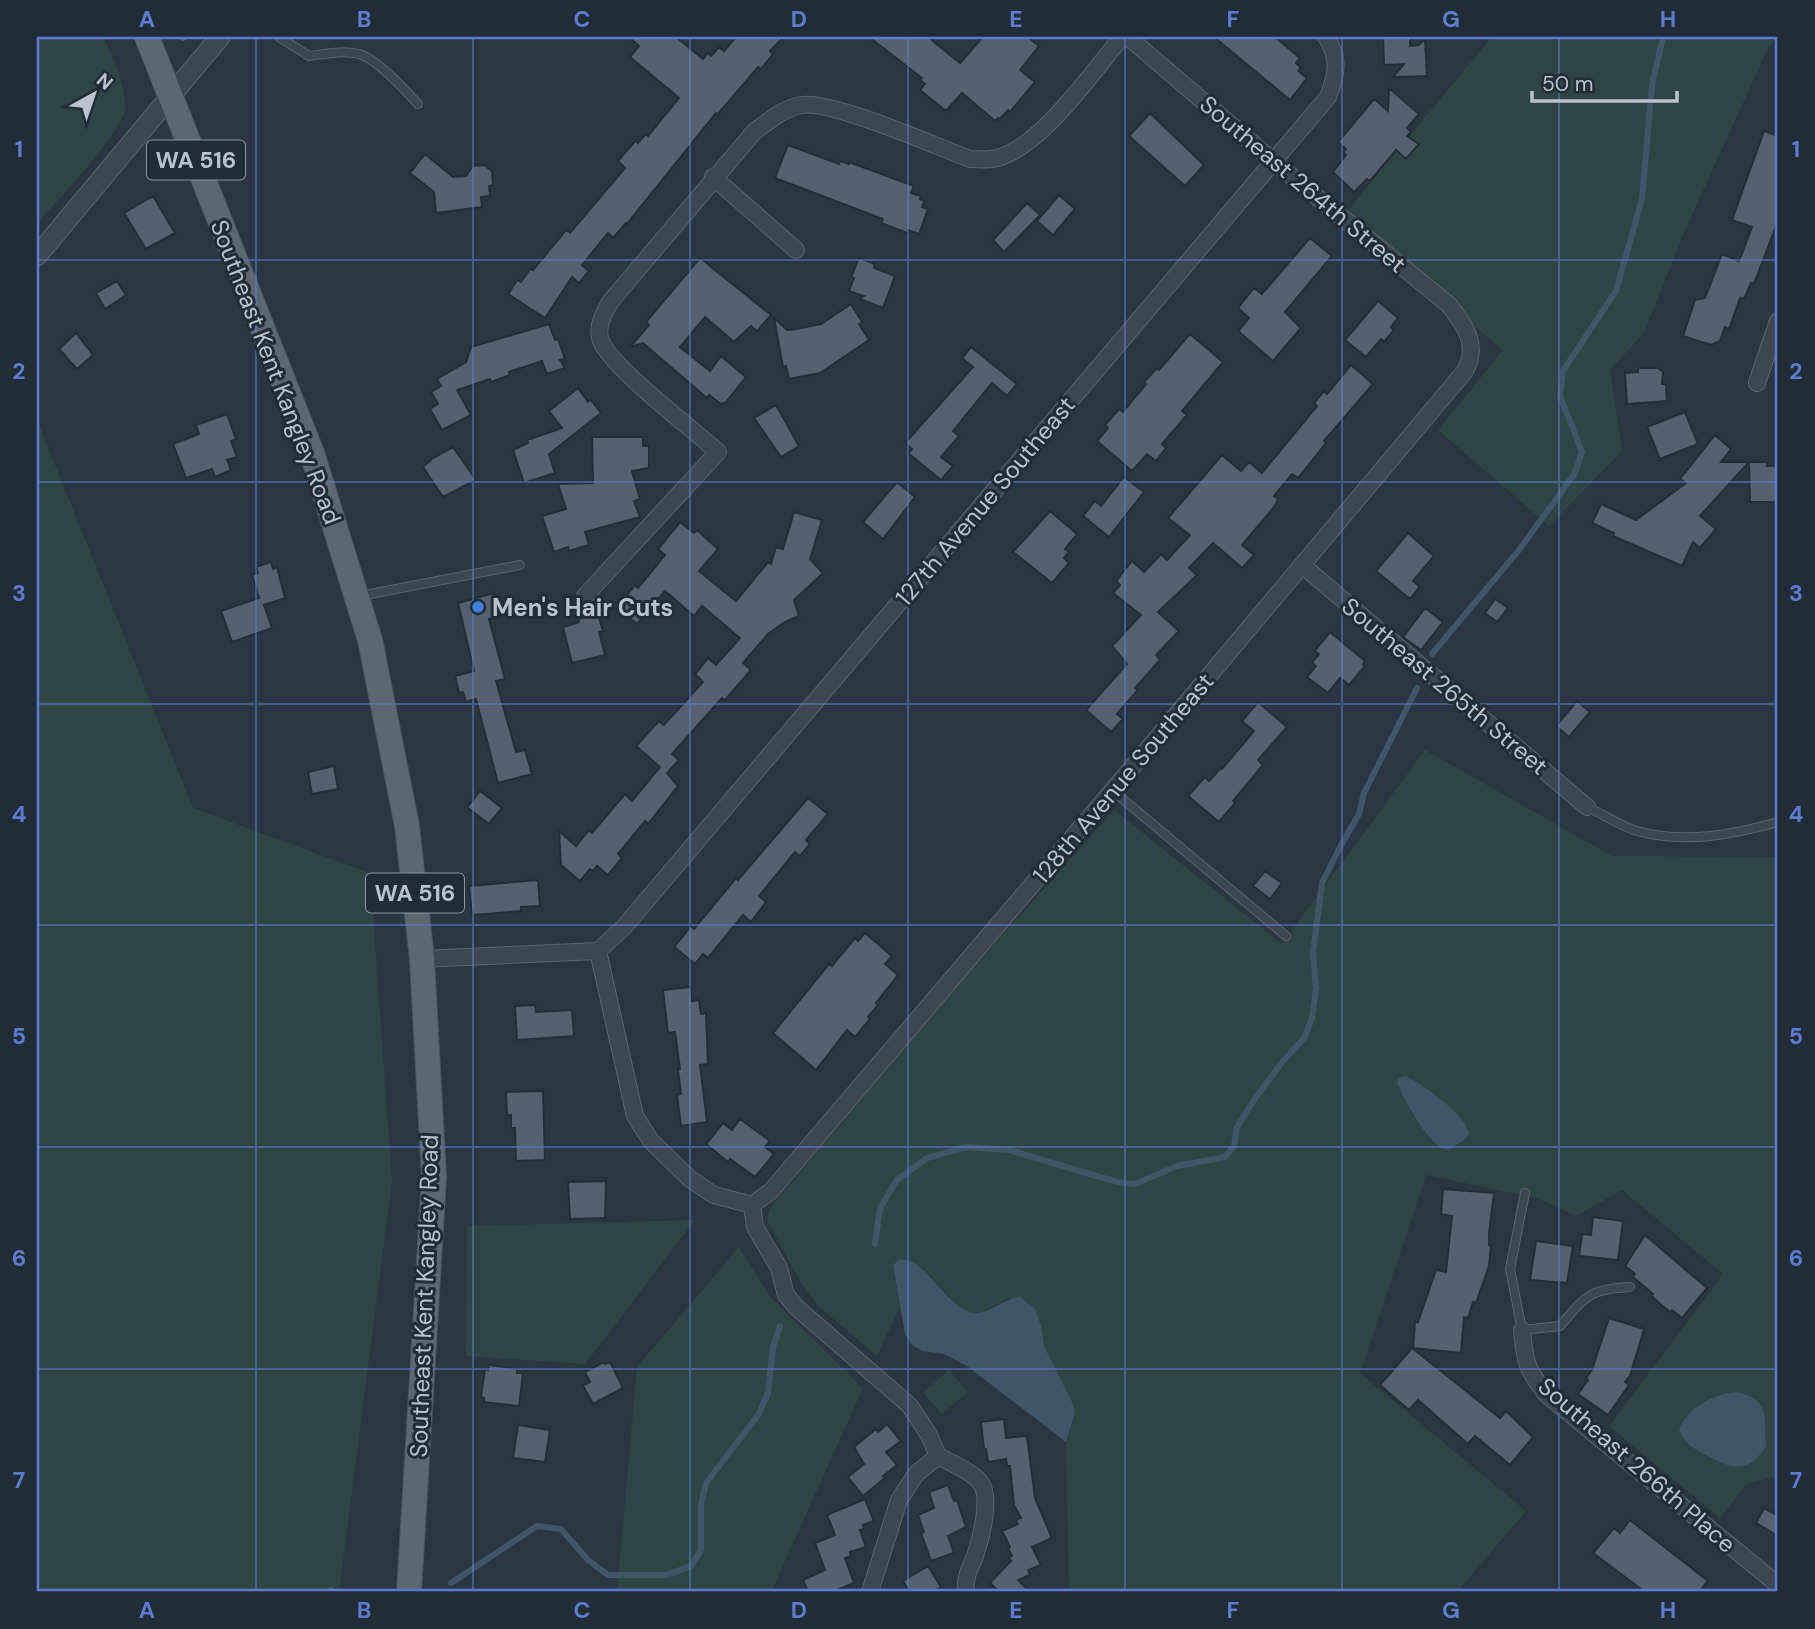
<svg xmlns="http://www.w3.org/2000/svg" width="1815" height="1629" font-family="'DM Sans',sans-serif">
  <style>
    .green { fill: #2f4544 }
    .water { fill: #415568 }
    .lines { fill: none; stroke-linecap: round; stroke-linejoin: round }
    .stream { stroke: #415568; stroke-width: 6 }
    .building { fill: #55616e; stroke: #242e38; stroke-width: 2 }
    .service-casing { stroke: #5c656e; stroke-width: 10 }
    .minor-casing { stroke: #5c656e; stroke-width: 18 }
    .tertiary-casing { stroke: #5c656e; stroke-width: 21 }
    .primary-casing { stroke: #4b535d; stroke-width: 26 }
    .path { stroke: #4e6162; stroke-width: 3.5; stroke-dasharray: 5 5; stroke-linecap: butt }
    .service { stroke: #3e4751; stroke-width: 8 }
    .minor { stroke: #3e4751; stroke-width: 16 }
    .tertiary { stroke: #3e4751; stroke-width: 19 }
    .primary { stroke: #5c6770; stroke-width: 24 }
    .grid { fill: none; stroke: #5c7cd3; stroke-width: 2; stroke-opacity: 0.55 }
    .shop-dot { fill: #3f7fe0; stroke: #222c36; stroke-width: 2.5 }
    .labels { text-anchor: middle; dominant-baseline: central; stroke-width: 6; stroke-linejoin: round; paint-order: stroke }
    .shield { fill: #222c36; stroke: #8d959e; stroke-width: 2 }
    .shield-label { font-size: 23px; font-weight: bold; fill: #bbc2cb }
    .street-label { font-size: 24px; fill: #bbc2cb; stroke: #222c36 }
    .poi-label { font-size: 24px; font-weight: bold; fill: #bbc2cb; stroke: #222c36; text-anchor: start }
    .neatline { fill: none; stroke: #5c7cd3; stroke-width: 2.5 }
    .grid-label { font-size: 23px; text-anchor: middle; font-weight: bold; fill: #5c7cd3 }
  </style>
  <rect width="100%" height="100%" fill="#2a3641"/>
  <path class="green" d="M37 37H104C112 58 127 86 125 109 123 132 55 203 37 224Z
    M1492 37H1777L1768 48 1686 228 1644 333 1610 370 1622 451 1549 526 1438 430 1503 350 1342 217Z
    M37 420 193 808 370 873 392 1181 339 1592H37Z
    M1425 750 1612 856 1778 857V1476L1747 1484 1720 1518 1609 1426 1723 1274 1622 1190 1576 1216 1537 1198 1426 1175 1360 1373 1526 1511 1457 1592H1069L1066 1442 1075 1413 1072 1402 1044 1346 1041 1326 1009 1298 978 1314 963 1311 928 1274 893 1265 900 1306 877 1356 817 1305 800 1281 767 1220 770 1208 962 980 1114 810 1282 944Z
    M695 1220 585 1364 466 1356 467 1226Z
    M739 1247 771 1298 863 1388 771 1592H617L637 1367Z
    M949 1370 968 1392 942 1414 923 1393Z"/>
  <path class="water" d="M1406 1076C1423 1085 1467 1115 1469 1134L1464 1140 1448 1150C1428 1146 1406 1102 1397 1083L1399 1078Z
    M900 1259C903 1260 907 1260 910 1261 932 1270 956 1318 979 1313 994 1310 1004 1299 1020 1297L1035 1309 1041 1326 1044 1346 1072 1402 1075 1413 1066 1442 967 1366 944 1354 923 1351 913 1346 905 1334 893 1265Z
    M1737 1392C1771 1400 1764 1418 1766 1446 1748 1475 1731 1469 1706 1455 1693 1448 1685 1444 1679 1430 1688 1407 1713 1394 1737 1392Z"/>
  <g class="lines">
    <path class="stream" d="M1432 654 1519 550 1575 473 1582 452 1560 396 1563 371 1616 291 1642 199 1652 85 1663 37
      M875 1244 880 1208 897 1180 927 1158 966 1147 1009 1150 1117 1182 1135 1184 1177 1166 1225 1157 1234 1146 1237 1127 1254 1100 1283 1061 1305 1037 1312 1018 1316 989 1313 952 1322 883 1340 847 1359 814 1364 793 1417 688
      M451 1583 537 1526 561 1529 588 1560 608 1575H667L691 1566 701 1550V1505L706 1483 759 1414 768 1393 773 1347 780 1326
      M327 1592 331 1590"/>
  </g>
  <path class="building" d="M629 37H676L703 59 708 53 711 56 719 47 724 51 736 37H784L770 51 773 54 761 69 758 67 718 114 716 113 627 224 626 223 613 238 608 233 582 265 589 271 579 283 572 277 545 318 508 294 517 280 521 282 530 269 533 270 566 230 570 233 625 168 618 161 635 141 638 143 646 134 648 136 679 98 630 57 639 46Z
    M869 37H928L960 63 983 37H1028L1039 46 1020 70 1035 82 1010 112 1008 110 1000 119 998 118 995 121 962 93 946 111 920 90 925 84 920 80 922 78Z
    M1214 37H1275L1300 58 1296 63 1301 68 1298 71 1307 78 1290 100Z
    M1383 37H1410V46L1419 45 1425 39 1427 76 1393 77 1404 64 1384 65Z
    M1389 88 1419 114 1407 128 1411 132 1407 136 1419 144 1406 159 1396 150 1370 181 1367 179 1354 192 1333 172 1346 155 1343 152 1346 149 1338 142 1374 99 1388 111Z
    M1150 113 1204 165 1185 186 1129 136Z
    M1764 131 1778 136V221L1754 284 1751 283 1744 299 1740 298 1729 329 1725 327 1720 341 1711 345 1683 336 1695 300 1705 298 1722 254 1739 261 1752 227 1732 220Z
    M788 145 839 164 840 161 849 164V162L914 186 911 193 921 196 920 199 924 201 922 207 928 209 919 234 908 230 907 233 881 223 883 219 775 178Z
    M425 154 453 177 466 176 473 166 484 165 492 171 493 185 489 186 490 196 481 197 482 207 436 213 434 192 410 173Z
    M1059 195 1075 209 1053 235 1037 221Z
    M153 196 175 233 146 249 124 213Z
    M1027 203 1040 215 1004 252 993 240Z
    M1310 238 1332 256 1285 312 1301 328 1273 361 1238 331 1249 318 1238 308 1254 288 1262 294Z
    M700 258 771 315 757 331 751 326 734 342 705 317 680 347 710 371 721 356 746 377 726 402 721 404 709 395 707 398 643 343 630 347 649 325 646 322Z
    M859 258 875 264 874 268 895 276 883 308 860 299 864 296 849 291 854 278 851 277Z
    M117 281 126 295 105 309 96 293Z
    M1378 301 1398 318 1391 327 1394 330 1384 342 1381 339 1366 357 1345 340Z
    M851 304 862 322 859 324 869 340 820 373 789 379 786 366 783 367 774 318 787 330 796 329 821 324Z
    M549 324 555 340 558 339 565 359 560 360 565 368 547 374 542 361 509 372 510 375 491 382 490 379 457 390 471 415 442 430 430 409 438 404 431 392 441 386 437 379 466 362 471 347Z
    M76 333 93 355 77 369 59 349Z
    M1190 334 1223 362 1182 411 1187 415 1162 444 1166 448 1156 461 1147 454 1132 471 1097 441 1108 428 1105 425 1119 409 1123 412 1146 384 1144 382 1157 368 1159 370Z
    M971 347 1017 384 1007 396 992 383 953 431 959 436 941 457 953 466 941 480 908 453 912 449 905 443 973 367 962 358Z
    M1351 365 1373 384 1324 441 1326 443 1298 478 1292 474 1274 496 1278 499 1275 506 1242 545 1254 555 1242 568 1213 543 1189 568 1197 575 1158 612 1179 631 1156 655 1160 660 1135 688 1138 690 1117 714 1123 719 1111 732 1086 710 1127 664 1112 646 1141 615 1113 593 1120 585 1116 581 1132 561 1144 572 1161 554 1167 560 1190 535 1168 518 1222 455 1241 471 1249 462 1262 473 1317 406 1314 403 1324 391 1327 394Z
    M1638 368H1658L1663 372 1662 384H1666L1667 401 1627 404 1625 373 1638 372Z
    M578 388 588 402 591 400 601 413 549 454 555 473 524 483 513 450 528 443 527 440 562 428 549 411Z
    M776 405 799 446 781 457 754 418Z
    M1685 412 1698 444 1660 459 1647 427Z
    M227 414 236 439 231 441 237 457 227 460 231 470 215 477 212 469 186 478 173 444 199 434 196 425Z
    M1715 435 1731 449 1721 462H1749L1700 516 1716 529 1700 548 1693 542 1682 566 1620 539 1613 536 1614 533 1592 523 1601 504 1636 520 1686 483 1680 479Z
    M592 437H643V446H649V468L632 471 640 499 634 501 640 517 585 532 589 545 569 551 568 547 554 552 542 516 566 509 558 484 593 483Z
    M453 447 476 480 443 497 423 467 433 458Z
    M1749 462H1767V466H1778V502H1750Z
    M1124 477 1144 492 1109 537 1083 516 1095 501 1101 506Z
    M897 482 915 497 883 539 863 522Z
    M1050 511 1077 534 1065 549 1069 552 1064 558 1069 563 1052 583 1013 552Z
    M794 512 822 520 810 559 823 573 794 600 799 616 785 622 768 634 743 663 751 670 725 700 722 698 672 754 679 760 667 773 678 786 648 824 645 821 618 854 622 858 608 875 597 866 593 871 590 869 580 881 561 865 559 831 576 846 589 830 592 833 625 794 632 801 660 767 636 746 659 721 664 725 703 682 695 674 708 658 716 665 740 638 702 606 694 616 665 591 637 624 617 607 635 585 638 588 665 555 658 549 680 522 694 533 697 530 718 549 699 571 736 601 768 562 771 564 776 547 783 549Z
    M1408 533 1434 556 1413 581 1420 587 1410 599 1376 571Z
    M271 562 273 569 277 567 285 598 264 605 272 628 232 642 221 611 259 598 252 575 258 573 256 567Z
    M494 593 501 617 489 619 505 679 496 681 516 752 525 750 532 774 498 783 476 699 466 702 463 692 459 693 455 676 474 671 458 603Z
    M1495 599 1508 608 1497 622 1485 613Z
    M1425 608 1443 622 1421 650 1403 637Z
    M598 614 603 631 599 632 605 655 572 663 563 627 579 622 578 619Z
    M1330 632 1365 661 1363 664 1365 666 1349 685 1340 678 1328 693 1307 677 1316 666 1312 663 1319 654 1315 651Z
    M1577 701 1590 712 1569 737 1556 726Z
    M1258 702 1287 727 1258 760 1263 765 1233 801 1235 803 1219 822 1188 796 1205 777 1209 781 1221 768 1222 769 1254 731 1242 721Z
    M334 766 338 789 312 794 308 772Z
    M480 791 502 808 489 824 467 807Z
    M808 798 828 814 806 840 810 844 800 856 795 852 759 896 766 902 751 922 743 915 708 958 703 954 695 964 674 947 691 926 694 929 736 878 738 880Z
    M1265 871 1282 883 1270 899 1253 886Z
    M538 880 540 906 521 907V911L472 915 469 886Z
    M865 933 892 956 885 964 898 975 876 1003 878 1005 868 1017 870 1019 855 1037 847 1030 816 1070 773 1033 829 964 832 966 855 938 858 941Z
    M691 987 692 1001 699 1000 701 1014 706 1013 708 1064 700 1065 707 1122 681 1126 677 1095 681 1094 678 1069H680L675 1032 668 1033 663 990Z
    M535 1005 536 1012 572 1010 574 1036 517 1040 515 1006Z
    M543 1091 545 1160 516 1161 515 1128H511V1115H507L506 1092Z
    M740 1119 770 1141 765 1147 774 1154 755 1177 730 1159 728 1162 706 1144 723 1123 732 1130Z
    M606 1181 605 1218 570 1219 568 1182Z
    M1443 1189 1494 1193 1489 1234V1245H1491L1489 1266 1476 1303 1473 1302 1468 1318 1464 1317 1461 1353 1413 1348 1415 1322H1418L1436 1270 1446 1272 1452 1216 1441 1214Z
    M1593 1217 1623 1221 1618 1260 1579 1256 1582 1234 1591 1235Z
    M1645 1235 1707 1288 1682 1318 1672 1310 1670 1312 1651 1296 1653 1294 1633 1277 1635 1274 1625 1266Z
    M1536 1241 1573 1246 1567 1283 1530 1280Z
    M1609 1318 1644 1329 1630 1376 1625 1382 1629 1385 1608 1415 1578 1394 1588 1380 1586 1378 1592 1370Z
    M1412 1348 1500 1418 1506 1411 1533 1437 1510 1465 1475 1436 1468 1444 1418 1400 1409 1410 1380 1385Z
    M604 1362 605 1364 610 1362 623 1388 593 1404 583 1386 590 1382 585 1372Z
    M489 1365 517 1369V1373H523L519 1406 484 1402V1398L481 1397 485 1369 488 1370Z
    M1004 1419 1006 1438 1027 1436 1035 1498 1052 1538 1032 1547 1041 1565 1028 1570 1030 1575 1018 1580 1030 1592H999L990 1583 1011 1561 1009 1558 1012 1556 1008 1548 1010 1547 1002 1531 1018 1524 1016 1520 1021 1518 1014 1505 1010 1466H1007L1006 1459 988 1462 986 1449H984L981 1422Z
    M887 1424 901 1441 886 1452 897 1465 883 1476 885 1478 863 1496 848 1477 864 1464 854 1447 876 1429 878 1432Z
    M518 1425 550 1430 545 1462 513 1458Z
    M948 1485 954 1501 957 1500 966 1527 948 1536 954 1553 931 1561 921 1533 924 1532 918 1515 934 1508 929 1492Z
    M865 1499 874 1521 863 1525 864 1529 860 1530 866 1547 850 1552 851 1556 845 1558 854 1583 832 1592H808L803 1580 825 1570 815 1543 835 1535 827 1515Z
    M1764 1508 1778 1516V1536L1756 1523Z
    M1630 1520 1708 1581 1699 1592H1645L1593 1553 1614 1528 1620 1533Z
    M928 1566 941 1587 932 1592H910L903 1581Z"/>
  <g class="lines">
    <defs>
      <path id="service" d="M279 37 309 56C326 54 342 50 359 54 377 59 405 90 418 104
        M360 596 520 565
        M1112 790 1286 936
        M1587 807C1603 814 1620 826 1637 831 1685 844 1731 835 1778 822
        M1525 1193 1510 1269 1522 1330 1560 1326C1586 1296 1589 1289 1630 1287"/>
      <path id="minor" d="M713 177 796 250
        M1757 383 1778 321
        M1302 565 1587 807
        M585 596 718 452C694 430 606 364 600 338 597 325 604 313 610 302L754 132C767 122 784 108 801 105 832 100 935 146 970 159 977 159 985 160 992 159 1037 153 1093 71 1122 37
        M598 951 624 927 1328 97C1337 74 1340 58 1326 37
        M598 951 635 1116 651 1141 690 1179 714 1195 752 1205 755 1227 779 1268 786 1295 796 1307 910 1406 929 1435 938 1456C951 1463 970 1470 980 1482 992 1496 981 1539 975 1556 970 1568 964 1579 966 1592
        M422 959 598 951
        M752 1205 771 1191 1135 764 1465 371C1479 345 1466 327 1449 305L1273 161 1128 37
        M1522 1330C1525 1362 1526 1369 1547 1395L1778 1585
        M870 1592 899 1500 916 1474 938 1456"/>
      <path id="tertiary" d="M37 256 220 37"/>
      <path id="primary" d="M147 37 312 453 370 640 407 826 422 959 434 1178 409 1592"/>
    </defs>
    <use href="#service" class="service-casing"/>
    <use href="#minor" class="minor-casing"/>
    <use href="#tertiary" class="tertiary-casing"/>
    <use href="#primary" class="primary-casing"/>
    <path class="path" d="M181 40 188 37"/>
    <use href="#service" class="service"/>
    <use href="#minor" class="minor"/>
    <use href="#tertiary" class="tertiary"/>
    <use href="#primary" class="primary"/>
  </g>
  <path class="grid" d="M256 37V1592M473 37V1592M690 37V1592M908 37V1592M1125 37V1592M1342 37V1592M1559 37V1592M37 260H1778M37 482H1778M37 704H1778M37 925H1778M37 1147H1778M37 1369H1778"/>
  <circle class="shop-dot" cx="478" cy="607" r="7"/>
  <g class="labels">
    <g class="shield">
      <rect x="147" y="140.5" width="98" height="39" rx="5"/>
      <rect x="366" y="873.5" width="98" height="39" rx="5"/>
    </g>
    <g class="shield-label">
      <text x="196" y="160">WA 516</text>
      <text x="415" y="893">WA 516</text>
    </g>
    <g class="street-label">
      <text transform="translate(1303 184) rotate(40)">Southeast 264th Street</text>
      <text transform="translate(276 372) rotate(69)">Southeast Kent Kangley Road</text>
      <text transform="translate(985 501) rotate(-50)">127th Avenue Southeast</text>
      <text transform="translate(1445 686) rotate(40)">Southeast 265th Street</text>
      <text transform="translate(1123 778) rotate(-50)">128th Avenue Southeast</text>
      <text transform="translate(424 1296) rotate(-88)">Southeast Kent Kangley Road</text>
      <text transform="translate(1637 1465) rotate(41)">Southeast 266th Place</text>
    </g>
    <g class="poi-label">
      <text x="492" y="607">Men's Hair Cuts</text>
    </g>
  </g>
  <rect width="1815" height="1629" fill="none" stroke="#222c36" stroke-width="77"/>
  <g transform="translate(94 94) rotate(40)" stroke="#222c36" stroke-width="5" paint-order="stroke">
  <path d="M0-5L12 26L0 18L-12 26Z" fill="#bbc2cb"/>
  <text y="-10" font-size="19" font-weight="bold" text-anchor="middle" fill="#bbc2cb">N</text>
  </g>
  <path d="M1532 91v10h145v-10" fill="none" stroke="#bbc2cb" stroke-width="3.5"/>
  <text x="1542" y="91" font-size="21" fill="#bbc2cb" stroke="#222c36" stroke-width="5" paint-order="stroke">50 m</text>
  <rect x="38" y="38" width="1738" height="1552" class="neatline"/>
  <g class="grid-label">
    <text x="147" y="27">A</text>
    <text x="364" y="27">B</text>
    <text x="582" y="27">C</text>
    <text x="799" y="27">D</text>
    <text x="1016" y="27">E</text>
    <text x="1233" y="27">F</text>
    <text x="1451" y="27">G</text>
    <text x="1668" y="27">H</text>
    <text x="19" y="157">1</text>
    <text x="1796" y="157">1</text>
    <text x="19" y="379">2</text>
    <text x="1796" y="379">2</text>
    <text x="19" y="601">3</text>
    <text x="1796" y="601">3</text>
    <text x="19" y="822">4</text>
    <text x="1796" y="822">4</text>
    <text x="19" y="1044">5</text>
    <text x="1796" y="1044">5</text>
    <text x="19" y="1266">6</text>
    <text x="1796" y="1266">6</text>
    <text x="19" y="1488">7</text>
    <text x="1796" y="1488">7</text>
    <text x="147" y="1618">A</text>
    <text x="364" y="1618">B</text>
    <text x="582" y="1618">C</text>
    <text x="799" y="1618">D</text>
    <text x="1016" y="1618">E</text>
    <text x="1233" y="1618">F</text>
    <text x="1451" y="1618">G</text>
    <text x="1668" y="1618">H</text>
  </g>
</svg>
